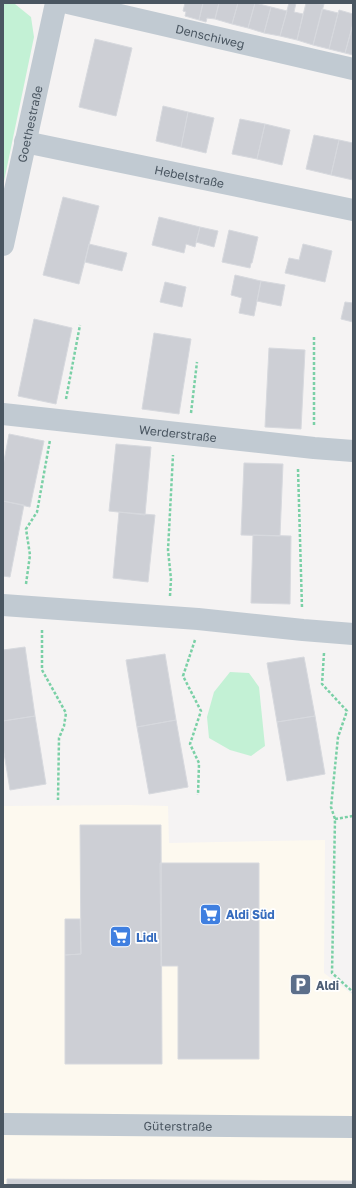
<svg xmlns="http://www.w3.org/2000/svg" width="356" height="1188" font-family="'Golos Text',sans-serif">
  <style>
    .commercial { fill: #fdf9ef }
    .green { fill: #c3f1d5 }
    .building { fill: #cdcfd5; stroke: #d7d9de }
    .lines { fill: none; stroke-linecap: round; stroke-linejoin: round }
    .path { stroke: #7ad0a6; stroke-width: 2.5; stroke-dasharray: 3 2; stroke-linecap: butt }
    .minor { stroke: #c1cad2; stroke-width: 22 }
    .labels { text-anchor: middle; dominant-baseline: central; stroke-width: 3.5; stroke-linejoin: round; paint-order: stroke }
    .street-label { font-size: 12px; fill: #4a5661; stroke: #fff }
    .shop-label { font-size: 12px; font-weight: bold; fill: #366cbe; stroke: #fff; text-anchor: start }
    .service-label { font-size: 12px; font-weight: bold; fill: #4e5e75; stroke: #fff; text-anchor: start }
  </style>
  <rect width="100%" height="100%" fill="#f5f3f3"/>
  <path class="commercial" d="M129 805 168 806 169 843 325 840 324 973 353 995V1185H3V806Z"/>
  <path class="green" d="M3 3 15 4 31 17 34 37 3 186Z
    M230 672 249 673 259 687 265 746 251 756 230 750 209 738 207 717 214 692Z"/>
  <path class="building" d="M185 3H203L199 20 185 16 186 12 183 11Z
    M203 3H219L215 19 207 18 206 22 199 20Z
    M219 3H238L232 24 215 19Z
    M238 3H255L248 28 232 24Z
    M255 3 271 7 264 33 248 28Z
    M289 3H296L294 12 303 14 297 40 280 36Z
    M306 3 324 4 313 45 297 40Z
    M271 7 287 11 280 36 264 33Z
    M322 9 338 13 329 49 313 45Z
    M339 10 353 14V23L345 53 329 49Z
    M352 28H353V55L345 53Z
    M95 39 132 48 116 116 79 107Z
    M163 106 188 112 181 147 156 141Z
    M188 112 214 118 206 153 181 147Z
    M240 119 265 124 257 159 232 154Z
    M265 124 290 130 282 165 257 159Z
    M314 135 339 140 331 175 306 169Z
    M339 140 353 143V180L331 175Z
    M63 197 99 206 79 284 43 275Z
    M159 217 200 227 195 247 186 244 184 253 152 245Z
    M200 227 218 231 214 247 196 242Z
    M229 230 258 237 252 263H251L250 268 222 262Z
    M89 244 127 253 122 271 85 262Z
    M303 244 332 251 325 282 285 273 289 258 299 260Z
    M235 275 261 281 254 316 239 313 242 298 231 295Z
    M261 281 285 285 281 306 257 301Z
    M165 282 186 287 182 307 160 302Z
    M345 302 353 303V322L341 319Z
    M34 319 72 328 56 404 18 396Z
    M154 333 191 339 179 414 142 409Z
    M269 348 305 350 301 429 265 427Z
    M9 434 44 441 30 507 3 501V466Z
    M116 444 151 447 145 515 109 511Z
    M244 463 283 464 280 536 241 535Z
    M3 501 24 505 10 577 3 576Z
    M119 512 155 515 148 582 113 578Z
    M253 535 291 536 290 604 251 603Z
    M25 647 35 716 3 721V650Z
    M165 654 176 720 137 727 126 660Z
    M304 657 315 716 277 722 267 663Z
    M35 716 46 784 10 790 3 747V721Z
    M315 716 325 774 287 781 277 722Z
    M176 720 188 787 149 794 137 727Z
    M80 825H161L162 1064H65V955L81 954Z
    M160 863H259V1059H178V966H161Z
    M65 919H80L81 954 65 955Z
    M7 1179 353 1181V1185H7Z"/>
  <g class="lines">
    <path class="path" d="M314 337V427
      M66 399 80 325
      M191 413 197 362
      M298 469 302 608
      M26 584 30 555 26 529 37 512 50 440
      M170 596 171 579 168 550 173 455
      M42 630V670L66 713 64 726 59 738 58 800
      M195 640 183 676 201 711 190 744 199 763 198 795
      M324 653 322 684 347 711 338 737 331 807 335 819 332 973 353 992
      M335 819 353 816"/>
    <g class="minor">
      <path id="s1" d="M68 3 353 69"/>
      <path id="s2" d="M25 142 353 210"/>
      <path id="s3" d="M3 245 56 3"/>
      <path id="s4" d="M3 414 314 448 353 451"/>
      <path d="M3 605 198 619 303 630 353 634"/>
      <path id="s5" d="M3 1124 353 1127"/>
    </g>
  </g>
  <defs>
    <symbol id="supermarket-square" viewBox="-11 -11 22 22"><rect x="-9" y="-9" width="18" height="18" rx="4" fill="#3f7fe0" stroke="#fff"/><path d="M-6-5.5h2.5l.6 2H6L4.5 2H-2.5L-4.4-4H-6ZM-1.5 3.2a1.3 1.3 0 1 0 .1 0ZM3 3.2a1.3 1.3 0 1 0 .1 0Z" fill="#fff"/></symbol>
    <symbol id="parking-square" viewBox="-11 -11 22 22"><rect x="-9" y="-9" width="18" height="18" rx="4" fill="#5c6f8a" stroke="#fff"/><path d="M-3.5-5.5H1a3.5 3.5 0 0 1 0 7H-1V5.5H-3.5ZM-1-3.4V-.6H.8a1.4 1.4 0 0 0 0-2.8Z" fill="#fff"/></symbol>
  </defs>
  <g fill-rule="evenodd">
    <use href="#supermarket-square" x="198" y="902" width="25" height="25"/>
    <use href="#supermarket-square" x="108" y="924" width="25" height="25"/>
    <use href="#parking-square" x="288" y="972" width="25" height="25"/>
  </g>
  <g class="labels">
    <g class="street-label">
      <text stroke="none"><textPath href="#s1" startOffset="146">Denschiweg</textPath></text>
      <text stroke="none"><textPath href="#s3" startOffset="124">Goethestraße</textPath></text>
      <text stroke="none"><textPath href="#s2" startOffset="168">Hebelstraße</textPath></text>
      <text stroke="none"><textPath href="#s4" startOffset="176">Werderstraße</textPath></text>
      <text stroke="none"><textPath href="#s5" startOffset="175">Güterstraße</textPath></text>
    </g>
    <g class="shop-label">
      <text x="226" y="914">Aldi Süd</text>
      <text x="136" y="937">Lidl</text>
    </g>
    <g class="service-label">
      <text x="316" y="985">Aldi</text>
    </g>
  </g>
  <rect width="356" height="1188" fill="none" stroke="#4a5661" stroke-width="8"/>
</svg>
